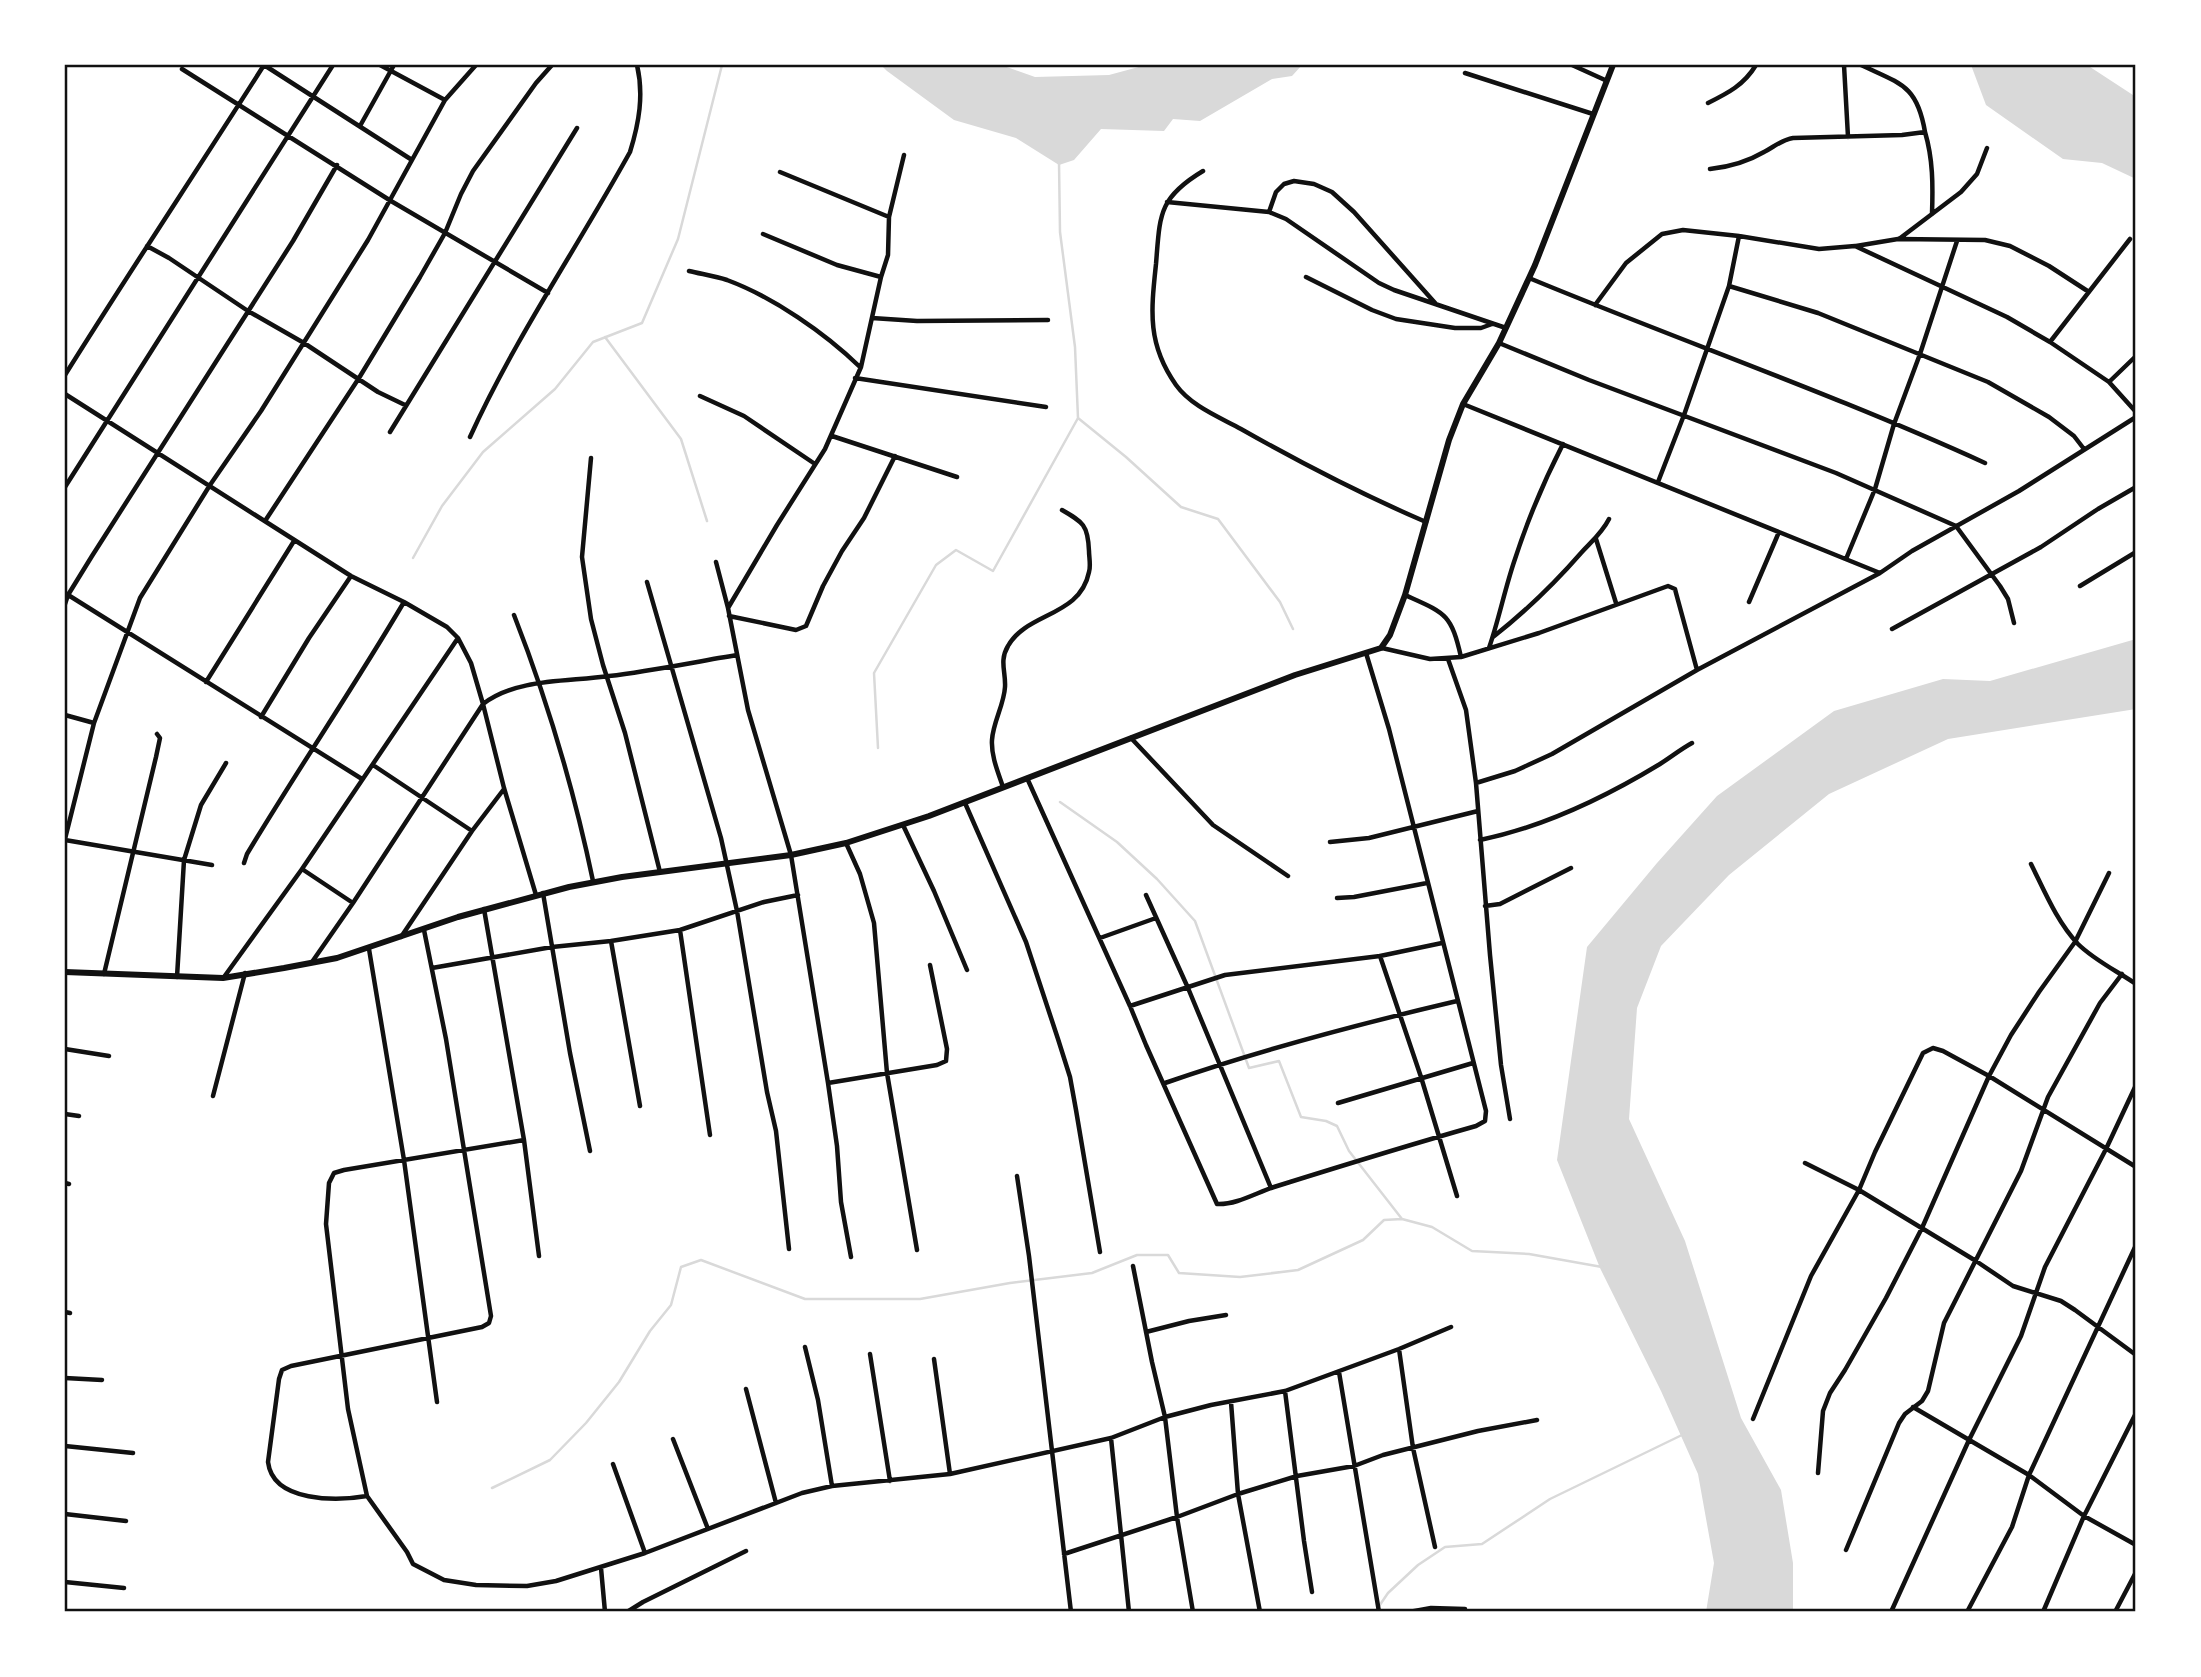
<svg xmlns="http://www.w3.org/2000/svg" width="2201" height="1677" font-family="Signika,sans-serif">
  <style>
    .water { fill: #d9d9d9 }
    .lines { fill: none; stroke-linecap: round; stroke-linejoin: round }
    .stream { stroke: #d9d9d9; stroke-width: 2.5 }
    .minor { stroke: #111; stroke-width: 4.5 }
    .tertiary { stroke: #111; stroke-width: 6 }
    .neatline { fill: none; stroke: #111; stroke-width: 2.5 }
  </style>
  <rect width="100%" height="100%" fill="#fff"/>
  <path class="water" d="M881 65H1001L1035 77 1109 75 1146 65H1302L1292 76 1272 79 1200 121 1173 119 1164 131 1101 129 1074 160 1059 165 1016 138 954 120 887 71Z
    M1971 65H2087L2136 97V179L2102 163 2063 159 1986 105Z
    M2136 639V709L1948 739 1829 794 1729 875 1661 946 1637 1008 1629 1119 1685 1241 1741 1418 1781 1490 1793 1563V1612H1706L1714 1563 1698 1474 1661 1391 1600 1268 1557 1160 1587 947 1657 863 1717 796 1834 711 1943 679 1990 681Z"/>
  <g class="lines">
    <path class="stream" d="M605 337 681 439 707 521
      M1078 418 1126 457 1181 507 1218 519 1280 602 1293 629
      M413 558 442 506 483 452 555 389 593 342 642 323 678 239 722 65
      M878 748 874 673 936 565 956 550 993 571 1078 418 1075 347 1060 232 1059 162
      M1060 802 1117 842 1157 879 1195 921 1249 1068 1279 1061 1301 1117 1326 1121 1337 1126 1349 1151 1402 1219
      M492 1488 550 1460 586 1423 619 1382 650 1331 671 1305 681 1267 701 1260 805 1299H920L1010 1283 1092 1273 1137 1255H1168L1179 1273 1240 1277 1298 1270 1363 1240 1384 1220 1402 1219 1432 1227 1472 1251 1529 1254 1602 1267
      M1375 1612 1388 1593 1418 1565 1445 1547 1482 1544 1550 1499 1684 1434"/>
    <path class="minor" d="M380 65 445 100
      M1572 65 1605 80
      M1844 65 1848 137
      M1861 65C1901 84 1917 85 1925 132
      M182 69 391 201 548 293
      M1465 73 1593 114
      M1708 103C1728 93 1744 85 1756 65
      M360 126 394 65
      M1710 169C1729 167 1747 162 1764 152 1774 147 1781 140 1793 138L1902 135 1925 132C1933 159 1933 185 1932 214
      M1203 171C1158 198 1160 215 1156 264 1151 311 1147 344 1176 385 1191 406 1219 417 1241 429 1301 463 1363 495 1426 522
      M780 172 889 217
      M1167 202 1269 212 1286 219 1379 283 1394 290 1506 328
      M1269 212 1276 192 1284 184 1294 181 1314 184 1332 192 1354 212 1436 304
      M763 234 837 265 881 277
      M1899 239 1961 192 1977 174 1987 148
      M147 246 169 258 248 311 304 343 378 392 405 405
      M1856 246 1898 239 1985 240 2010 246 2049 266 2089 292
      M689 271C701 274 715 276 727 280 773 297 825 333 860 367
      M1306 277 1372 310 1396 319 1455 328H1481L1492 324
      M1529 278C1681 341 1836 395 1985 463
      M1729 286 1818 313 1988 382 2049 417 2074 436 2084 449
      M1595 305 1626 263 1662 234 1683 230 1739 236 1819 249 1855 246 2007 317 2050 342 2109 382 2136 412
      M872 318 917 321 1048 320
      M2050 342 2130 239
      M1499 343 1589 380 1836 473 1956 526 2000 586 2008 599 2014 623
      M65 375C130 271 198 169 264 65L412 160
      M855 378 1046 407
      M2109 382 2136 356
      M65 394 351 576 404 602 447 627 458 638 471 663 483 704 504 788 536 895
      M700 396 744 416 815 464
      M1463 404 1880 573
      M390 432 577 128
      M832 436 957 477
      M470 437C515 338 577 248 630 152 639 123 644 95 637 65
      M591 458 582 557 591 619 603 665 625 733 660 872
      M1658 482 1684 415 1729 286 1739 236
      M65 487 333 65
      M265 521 359 378 420 277 445 233 461 194 473 171 536 83 552 65
      M1596 539 1616 603
      M1846 559 1875 489 1894 424 1920 354 1957 241
      M716 562 728 608
      M647 582 721 838 737 911 767 1092 776 1131 789 1249
      M2080 586 2136 552
      M65 593 362 779
      M1405 595C1445 613 1451 613 1461 657
      M1749 602 1779 532
      M65 604 68 595 92 556 293 241 337 165
      M514 615C548 702 574 790 593 881
      M729 616 796 630 806 626 823 586 842 551 864 518 895 456
      M1892 629 2041 547 2098 509 2136 487
      M1493 637C1526 611 1554 584 1581 553 1592 541 1602 533 1609 519
      M1382 648 1430 659 1461 657 1539 633 1668 586 1675 589 1676 593 1697 670
      M1489 648C1499 619 1505 588 1515 559 1528 519 1544 481 1563 444
      M1448 659 1466 710 1476 783 1490 955 1501 1065 1510 1119
      M206 682 294 541
      M65 715 94 723
      M261 717 309 638 351 576
      M1131 738 1213 825 1288 876
      M373 765 472 831
      M1027 778 1130 1006 1146 1045 1217 1204C1236 1205 1256 1193 1274 1187 1341 1166 1409 1145 1476 1126L1485 1121 1486 1111 1389 729 1366 653
      M1476 783 1515 771 1552 754 1697 670 1880 573 1912 551 2019 491 2136 417
      M1003 787C998 772 991 756 992 740 993 722 1004 705 1005 687 1006 672 999 661 1008 646 1027 612 1080 617 1089 572 1091 566 1089 557 1089 551 1088 525 1083 522 1062 510
      M965 803 1026 942 1058 1039 1070 1077 1076 1110 1100 1252
      M903 825 934 891 967 970
      M65 839 94 723 140 598 210 485 261 411 368 240 445 100 476 65
      M65 840 212 865
      M1480 840C1544 827 1604 798 1660 764 1671 757 1681 749 1692 743
      M1330 842 1369 838 1478 811
      M846 843 860 874 874 923 887 1073 917 1250
      M244 863 247 854C298 769 354 687 404 602
      M2031 864C2044 890 2057 922 2078 944 2094 960 2117 971 2136 984
      M302 869 353 903
      M543 893 570 1053 590 1151
      M1146 895 1188 988 1271 1188
      M1337 898 1354 897 1427 883
      M1485 906 1500 904 1571 868
      M484 909 524 1140 539 1256
      M680 930 710 1135
      M401 937 472 831 504 789
      M1100 938 1156 918
      M611 941 640 1106
      M369 949 404 1160 437 1402
      M1380 956 1421 1077 1457 1196
      M312 962 353 903 483 704C517 678 568 682 609 676 652 671 694 662 737 655
      M432 968 552 947 611 941 680 930 764 902 798 895
      M104 974 156 757 160 738 157 734
      M177 977 184 860 201 805 226 763
      M224 977 302 869 458 638
      M1130 1006 1225 975 1380 956 1442 943
      M65 1049 109 1056
      M828 1083 937 1065 946 1061 947 1049 930 965
      M1165 1083C1260 1050 1359 1024 1457 1001
      M213 1096 245 973
      M1338 1103 1473 1063
      M65 1114 79 1116
      M524 1140 344 1170 334 1173 329 1183 326 1224 348 1409 367 1496 407 1552 413 1564 444 1580 476 1585 527 1586 556 1581 645 1553 802 1493 832 1486 950 1474 1111 1438 1165 1417 1211 1405 1285 1391 1399 1349 1451 1327
      M1805 1163 1859 1190 1976 1261 2013 1286 2061 1301 2075 1310 2136 1355
      M1017 1176 1029 1256 1071 1612
      M65 1183 69 1184
      M851 1257 841 1202 837 1146 828 1083 791 855 748 710 728 608 777 525 825 449 861 367 881 277 888 255 889 217 904 155
      M1133 1266 1152 1362 1165 1417 1177 1517 1193 1612
      M65 1312 70 1313
      M1146 1332 1189 1321 1226 1315
      M805 1347 818 1400 832 1486
      M1399 1349 1413 1448 1435 1547
      M870 1354 890 1481
      M934 1359 950 1474
      M1339 1372 1379 1612
      M65 1378 102 1380
      M746 1389 776 1503
      M1285 1391 1304 1541 1312 1592
      M1231 1402 1238 1494 1260 1612
      M1913 1407 2029 1475 2084 1516 2136 1545
      M1753 1419 1811 1276 1859 1190 1875 1152 1923 1053 1933 1048 1943 1051 1989 1076 2136 1167
      M1111 1438 1129 1612
      M673 1439 708 1529
      M65 1446 133 1453
      M613 1464 645 1553
      M1818 1473 1823 1411 1830 1393 1845 1370 1886 1298 1922 1228 1989 1076 2011 1035 2039 992 2075 942 2109 873
      M367 1496C338 1501 273 1503 268 1462L279 1379 282 1370 291 1366 482 1327 489 1323 491 1316 446 1039 424 930
      M65 1514 126 1521
      M1846 1550 1899 1423 1905 1414 1922 1401 1928 1391 1944 1323 2021 1171 2048 1097 2100 1003 2122 974
      M1064 1554 1177 1517 1238 1494 1297 1476 1354 1466 1383 1455 1478 1431 1537 1420
      M601 1568 605 1612
      M65 1582 124 1588
      M627 1612 643 1602 746 1551
      M1409 1612 1431 1608 1465 1609
      M1891 1612 1969 1440 2021 1336 2045 1267 2106 1149 2136 1085
      M1967 1612 2012 1527 2029 1475 2136 1245
      M2043 1612 2084 1516 2136 1413
      M2115 1612 2136 1572"/>
    <path class="tertiary" d="M65 972 223 978 284 968 337 958 458 917 569 887 622 877 791 855 846 843 929 816 1295 675 1381 648 1390 635 1405 595 1449 440 1463 404 1499 343 1535 265 1613 65"/>
  </g>
  <rect width="2201" height="1677" fill="none" stroke="#ffffff" stroke-width="133"/>
  <rect x="66" y="66" width="2068" height="1544" class="neatline"/>
</svg>
